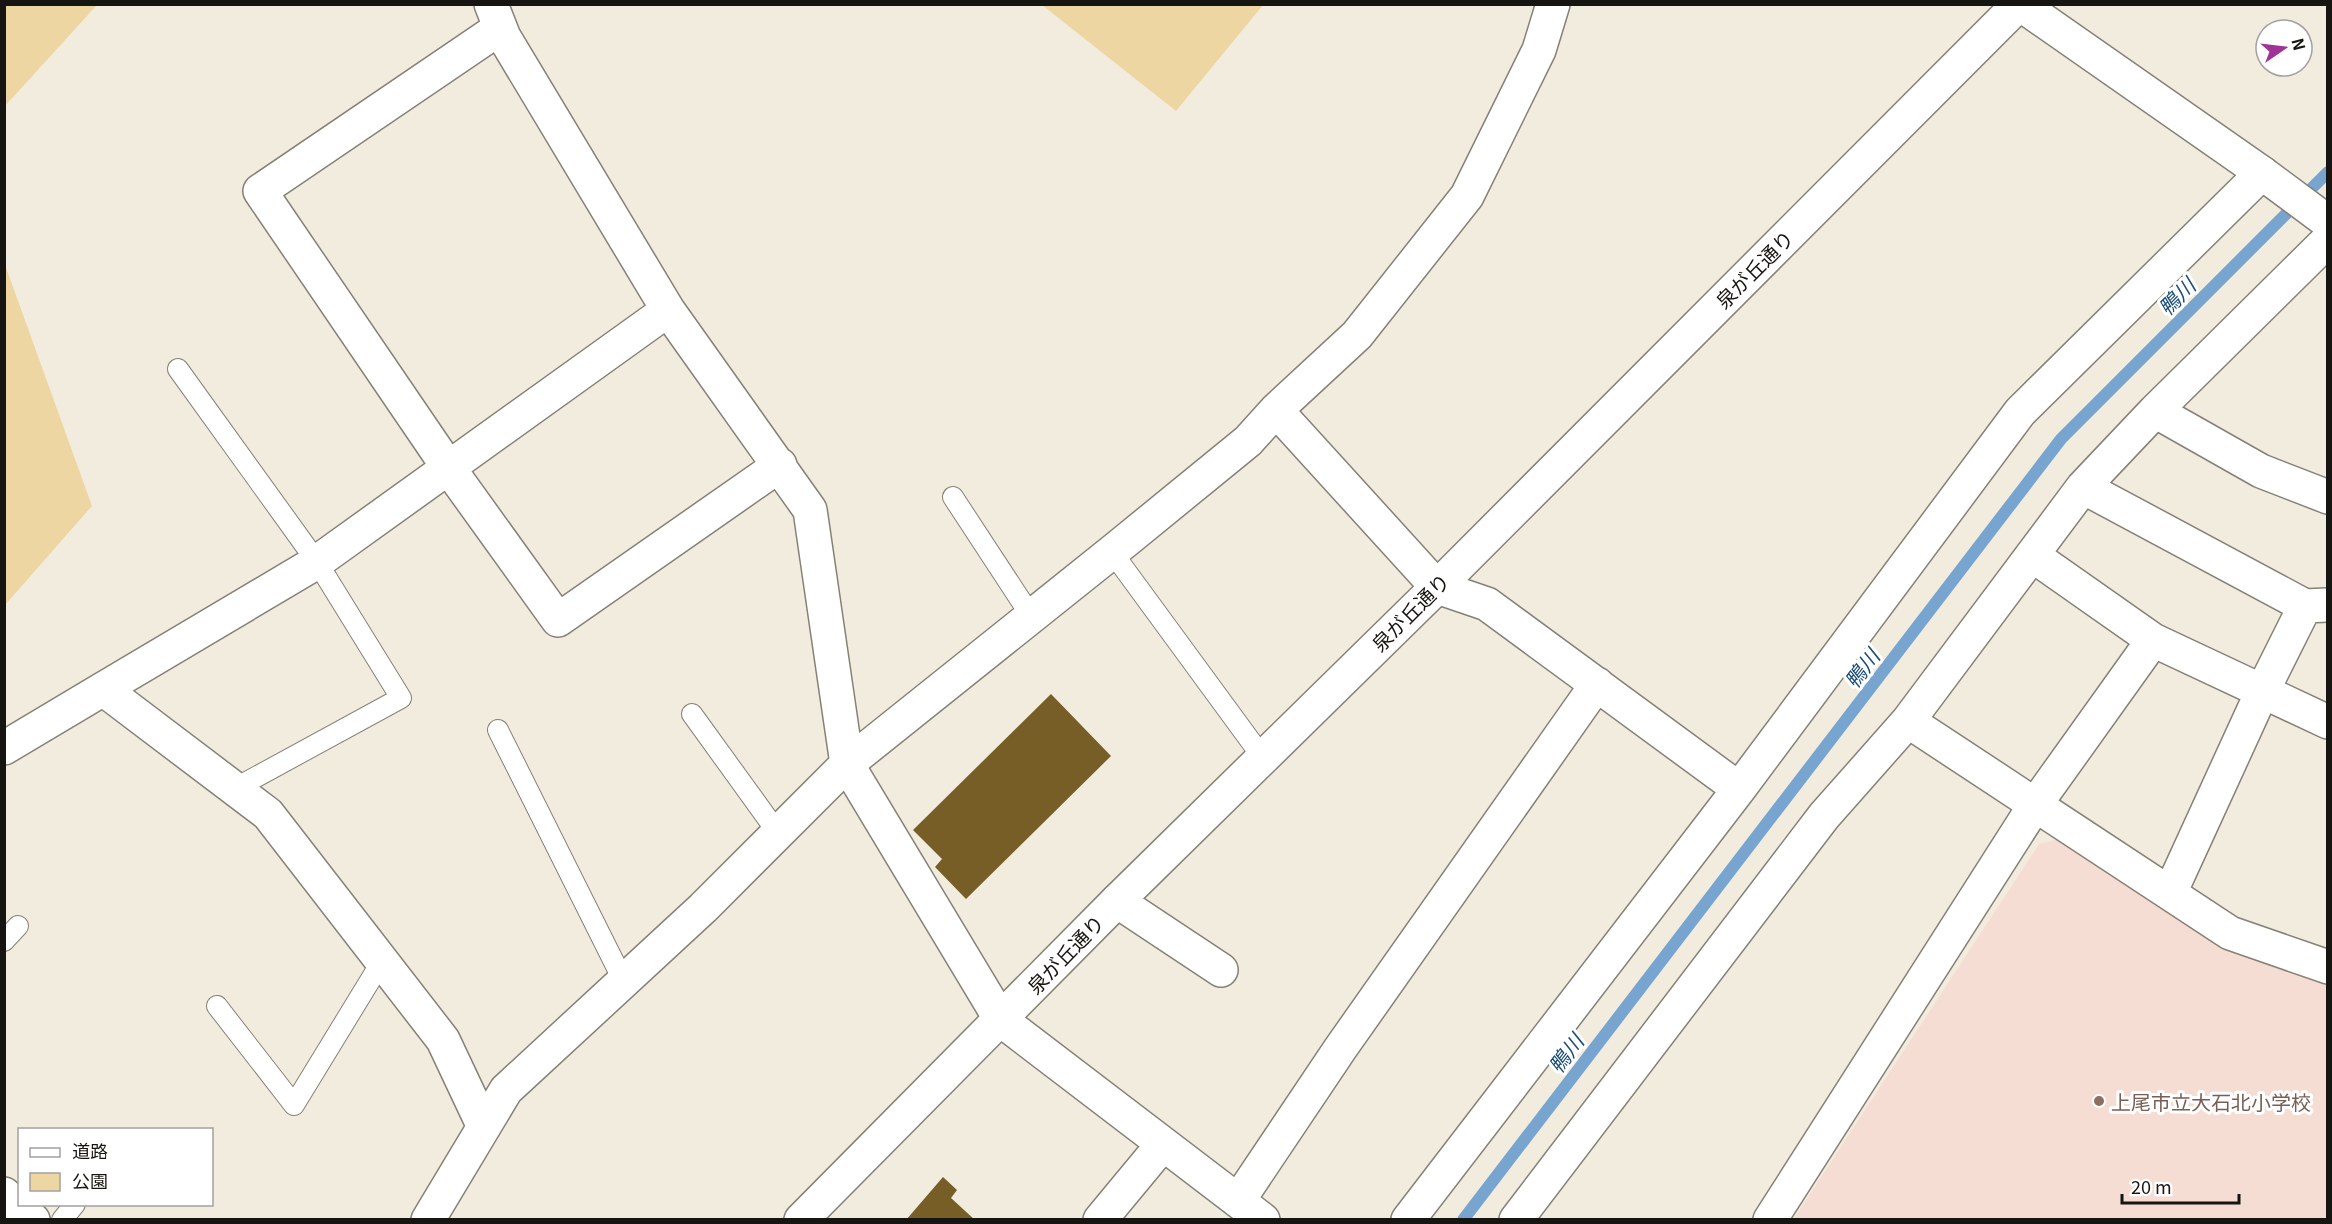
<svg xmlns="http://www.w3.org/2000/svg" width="2332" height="1224" font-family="Georgia,'Noto Sans JP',serif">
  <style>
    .education { fill: #f5ddd4 }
    .green { fill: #edd6a2 }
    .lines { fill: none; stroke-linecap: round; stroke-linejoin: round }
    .stream { stroke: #77a5d0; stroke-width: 12 }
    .building { fill: #765e26 }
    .service-casing { stroke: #868176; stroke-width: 22 }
    .minor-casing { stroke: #868176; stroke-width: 36 }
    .tertiary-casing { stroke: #868176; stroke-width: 36 }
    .service { stroke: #fff; stroke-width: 20 }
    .minor { stroke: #fff; stroke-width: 33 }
    .tertiary { stroke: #fff; stroke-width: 33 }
    .education-dot { fill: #8d6e63; stroke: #fff; stroke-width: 2 }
    .labels { text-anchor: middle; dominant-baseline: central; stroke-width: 6; stroke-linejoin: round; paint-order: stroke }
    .street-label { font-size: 20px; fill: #171511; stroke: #fff }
    .education-label { font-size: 20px; fill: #785e54; stroke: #fff; text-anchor: start }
    .water-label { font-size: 21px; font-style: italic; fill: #1a4d77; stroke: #fff }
  </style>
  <rect width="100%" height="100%" fill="#f2ecdf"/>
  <path class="education" d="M2063 838 2228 947 2327 983V1219L1793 1220 2039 844Z"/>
  <path class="green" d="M5 4 97 5 5 106 4 5Z
    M1042 5H1263L1176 111Z
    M4 262 92 506 5 605H4Z"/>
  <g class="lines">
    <path class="stream" d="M1463 1220 2061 439 2328 172"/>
  </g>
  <path class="building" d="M1051 694 1111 756 966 899 935 867 942 859 913 830Z
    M943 1177 957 1190 951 1198 975 1220H906Z"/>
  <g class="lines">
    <defs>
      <path id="service" d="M178 369 317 562 401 698 234 789
        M953 497 1031 616
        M1112 552 1263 758
        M692 714 778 833
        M498 730 624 982
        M4 941 18 926
        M217 1006 294 1105 382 961
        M62 1220 75 1204"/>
      <path id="minor" d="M491 4 504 37 668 310 810 510 847 764 1001 1020 1263 1220
        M500 28 260 191 448 467 558 620 780 465
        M1276 410 1437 587 1487 604 1739 789
        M2155 411 2261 471 2328 497
        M2083 487 2305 606 2327 605
        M2032 555 2153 640 2328 722
        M103 689 317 562 668 310
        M1908 721 2230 933 2328 967
        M4 748 103 689 268 814 443 1040 484 1127
        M2170 893 2262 692 2305 606
        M1117 901 1221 970
        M4 1194 33 1220
        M1238 1201 1340 1049 1597 684
        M428 1220 506 1090 703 908 847 764 1112 552 1248 441 1276 410 1357 335 1467 196 1539 50 1553 4
        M1100 1220 1163 1144
        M1408 1220 1739 789 2020 412 2262 173
        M1516 1220 1824 816 1908 721 2083 487 2155 411 2328 240
        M1770 1220 2035 805 2153 640"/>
      <path id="tertiary" d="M2020 4 2262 173 2328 222
        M801 1220 1117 901 1437 587 2019 4"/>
    </defs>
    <use href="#service" class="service-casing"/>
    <use href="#minor" class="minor-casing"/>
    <use href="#tertiary" class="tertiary-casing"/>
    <use href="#service" class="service"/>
    <use href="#minor" class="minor"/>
    <use href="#tertiary" class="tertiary"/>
  </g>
  <circle class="education-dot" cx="2099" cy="1101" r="6"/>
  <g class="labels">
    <g class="street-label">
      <text transform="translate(1754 269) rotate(-45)">泉が丘通り</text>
      <text transform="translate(1410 612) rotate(-45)">泉が丘通り</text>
      <text transform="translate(1065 954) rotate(-46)">泉が丘通り</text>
    </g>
    <g class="education-label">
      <text x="2111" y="1101">上尾市立大石北小学校</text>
    </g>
    <g class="water-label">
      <text transform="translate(2176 296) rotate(-45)">鴨川</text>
      <text transform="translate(1861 668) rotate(-53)">鴨川</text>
      <text transform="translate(1565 1053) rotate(-53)">鴨川</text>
    </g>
  </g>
  <rect width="2332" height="1224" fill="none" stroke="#171511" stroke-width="12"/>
  <rect x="18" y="1128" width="195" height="78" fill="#ffffff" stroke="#a2a1a0" stroke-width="1.5"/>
  <rect x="30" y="1148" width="30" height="9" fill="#ffffff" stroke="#a2a1a0" stroke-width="1.5"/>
  <text x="72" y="1158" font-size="18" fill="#171511">道路</text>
  <rect x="30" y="1173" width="30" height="18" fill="#edd6a2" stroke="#a2a1a0" stroke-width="1.5"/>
  <text x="72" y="1188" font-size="18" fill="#171511">公園</text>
  <g transform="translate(2284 48) rotate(76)"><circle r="28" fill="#ffffff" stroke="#a2a1a0" stroke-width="1.5"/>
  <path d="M0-4.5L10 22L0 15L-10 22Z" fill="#9f3495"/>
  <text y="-9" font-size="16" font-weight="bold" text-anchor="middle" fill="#171511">N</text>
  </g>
  <path d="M2122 1194v9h117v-9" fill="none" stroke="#171511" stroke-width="3"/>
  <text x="2131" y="1194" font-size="18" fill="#171511" stroke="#ffffff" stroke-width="4.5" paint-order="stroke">20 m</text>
</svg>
